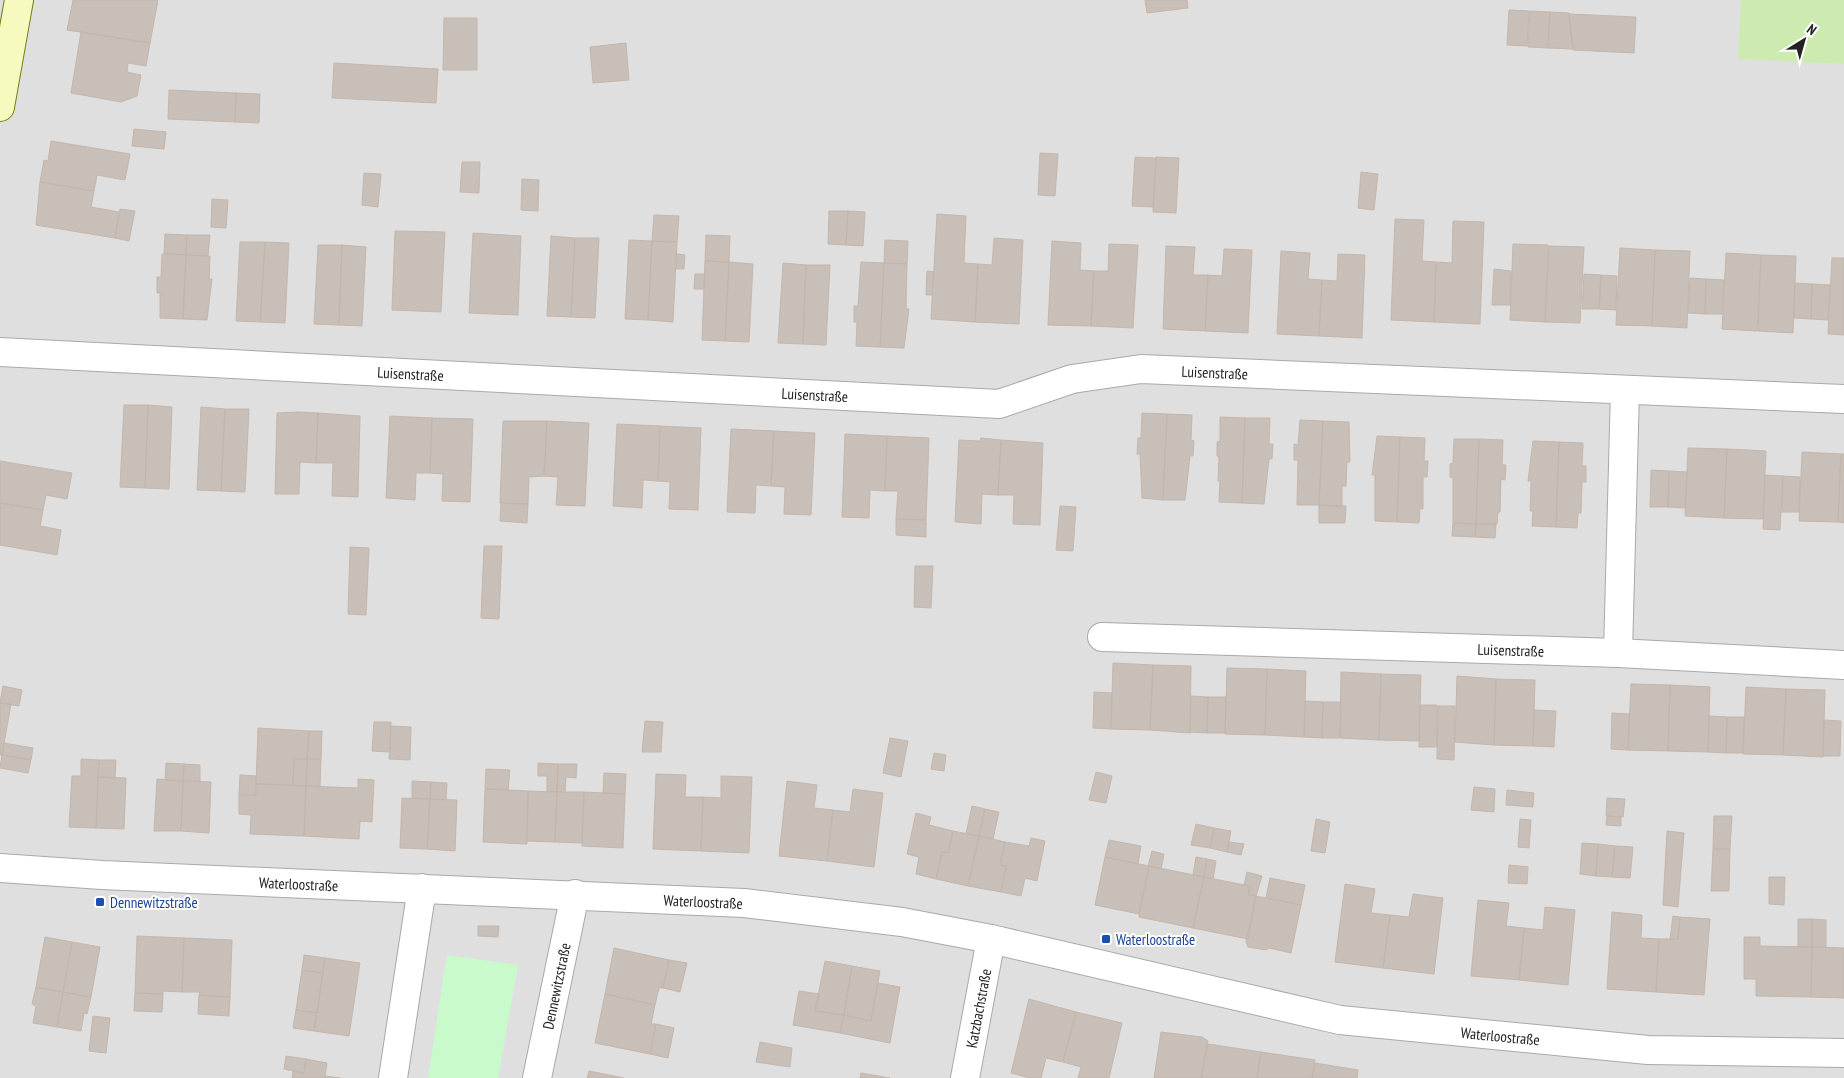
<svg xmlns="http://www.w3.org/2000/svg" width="1844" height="1078" font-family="'PT Sans Narrow',sans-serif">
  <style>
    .residential { fill: #e0dfdf }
    .grass { fill: #cdebb0 }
    .park { fill: #c8facc }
    .building { fill: #c7bfb8; stroke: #c4b6ab }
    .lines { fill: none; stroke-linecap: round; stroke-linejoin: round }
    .street-casing { stroke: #a9a9a9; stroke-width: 30 }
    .secondary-casing { stroke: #707d05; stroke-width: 30 }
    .street { stroke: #fff; stroke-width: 28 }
    .secondary { stroke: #f7fabf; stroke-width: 28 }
    .transit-dot { fill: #1a4fb4; stroke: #fff; stroke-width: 2 }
    .labels { text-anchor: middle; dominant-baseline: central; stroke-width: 4; stroke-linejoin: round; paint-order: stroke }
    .street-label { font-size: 15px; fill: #222; stroke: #fff }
    .transit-label { font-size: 15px; fill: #164399; stroke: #fff; text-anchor: start }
  </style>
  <rect width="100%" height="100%" fill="#f2efe9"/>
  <path class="residential" d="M0 0H1844V1078H0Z"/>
  <path class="grass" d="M1741 0H1844V64L1738 59Z"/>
  <path class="park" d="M447 955 518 965 498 1078H428Z"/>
  <path class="building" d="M73 0H158L150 43 67 30Z
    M1145 0H1187L1188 8 1147 13Z
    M1509 10 1529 11 1527 46 1507 45Z
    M1530 11 1550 12 1548 48 1528 47Z
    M1550 12 1569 13 1573 49 1548 48Z
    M1569 14 1636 17 1634 53 1573 50Z
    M444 18H477V70H443Z
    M81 32 150 43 146 66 128 63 127 72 141 75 137 96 121 102 71 93Z
    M626 43 629 80 593 83 590 47Z
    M334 63 438 69 436 103 332 98Z
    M169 90 236 93 235 122 168 119Z
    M236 93 260 94 259 123 235 122Z
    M134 129 166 132 164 149 132 146Z
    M51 141 130 154 125 180 97 175 94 191 40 182 44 160 48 161Z
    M1040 153 1058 154 1055 196 1038 195Z
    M1135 157 1156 158 1153 207 1132 206Z
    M1156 157 1179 158 1176 213 1153 212Z
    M462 162H480L479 193 460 192Z
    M1361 172 1378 174 1374 210 1358 208Z
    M364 173 381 174 378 207 362 205Z
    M522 179 539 180 538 211 521 210Z
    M40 182 94 191 91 207 119 212 115 238 36 225Z
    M212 199 228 200 226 228 211 227Z
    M120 209 135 211 129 241 115 238Z
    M829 211H848L846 245 828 244Z
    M848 211 865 212 863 246 846 245Z
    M937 214 966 216 964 263 978 264 975 322 931 319Z
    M654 215 679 216 677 242 652 241Z
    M1395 219 1424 220 1422 261 1436 262 1434 322 1391 320Z
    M1453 221 1484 222 1480 324 1434 322 1436 262 1452 263Z
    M395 231 445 232 441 312 392 310Z
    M473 233 521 236 518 315 469 313Z
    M165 234 187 235 186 255 164 254Z
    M187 235H210L208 256 186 255Z
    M706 235 730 236 729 262 705 261Z
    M551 236 575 238 571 317 547 316Z
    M575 238H599L595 318 571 317Z
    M994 238 1023 240 1019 324 975 322 978 264 992 265Z
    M629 240 652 241 648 320 625 319Z
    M885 240 908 241 907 264 884 263Z
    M652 241 677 242 673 322 648 320Z
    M1052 241 1081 243 1080 270 1094 271 1091 326 1048 325Z
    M240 242H265L260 322 236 321Z
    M265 242 289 243 285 323 260 322Z
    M1109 244 1138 245 1133 328 1091 326 1094 271H1108Z
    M1513 244 1548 245 1545 322 1510 320Z
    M318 245H342L339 325 314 324Z
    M342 245 366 247 362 326 339 325Z
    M1166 246 1195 247 1193 275H1208L1205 331 1163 329Z
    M1549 246 1584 247 1580 323 1545 322Z
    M1620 248 1655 250 1652 326 1616 325Z
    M1224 249 1252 250 1248 333 1205 331 1208 275 1222 276Z
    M1655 250 1690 251 1687 328 1652 326Z
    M1281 251 1310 253 1308 279 1322 280 1319 336 1277 334Z
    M1726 253 1761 255 1757 331 1722 329Z
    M162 254 186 255 183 319 160 318V293H157V277H161Z
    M677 254 685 255 684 269H676Z
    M1338 254 1365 255 1362 338 1319 336 1322 280 1337 281Z
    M186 255 210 256 209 279H212L207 320 183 319Z
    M1761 255 1796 256 1793 333 1758 331Z
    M1832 258H1844V335L1828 334Z
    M705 261 729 262 725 341 702 340Z
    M729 262 753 264 749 342 725 341Z
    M861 262 884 263 880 347 856 346 857 322H854V306H858Z
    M783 263 806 265 803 344 778 343Z
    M884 263 907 264 906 309H909L904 348 880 347Z
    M806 265H830L826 345 803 344Z
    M1494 269 1511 271 1510 305H1492Z
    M927 271 934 272 932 295H926Z
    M695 274H705L704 289H694Z
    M1584 274 1601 275 1599 309H1582Z
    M1601 275 1617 276 1616 310 1599 309Z
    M1690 278 1706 279 1705 314 1688 313Z
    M1706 279 1724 280 1722 314H1705Z
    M1795 283 1812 284 1811 319 1794 318Z
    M1812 284 1830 285 1828 320 1811 319Z
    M124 405H148L145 488 120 487Z
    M148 405 172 407 169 489 145 488Z
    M201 407 225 409 221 491 197 490Z
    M225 409H249L245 492 221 491Z
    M298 412 318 413 316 463 300 462 299 494H275L277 413Z
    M318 413 360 416 358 497 332 496 333 463H316Z
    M1142 413 1167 414 1163 500 1142 498 1140 454H1137L1138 438H1141Z
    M1167 414 1192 415 1191 440 1194 441 1193 456H1190L1185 500H1163Z
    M390 416 432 418 430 473H416L415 500 386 498Z
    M1220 417 1245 418 1242 503 1219 502 1220 481H1218L1219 457 1217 456V442L1220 441Z
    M432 418 473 419 470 502 442 501 443 474 430 473Z
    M1245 418H1270L1269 444H1273L1272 459H1269L1264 504 1242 503Z
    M1300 420 1323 421 1319 505H1297L1298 460H1294V444L1298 445Z
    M503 421H547L544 476 529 477 528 504 500 503Z
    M547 421 589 423 585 506 556 505 558 477 544 476Z
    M1323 421 1349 422 1350 462H1347L1346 486H1342V507L1319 505Z
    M617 424 660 426 658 481 643 480 642 508 613 506Z
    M660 426 701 428 698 510 669 509 670 482 658 481Z
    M731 429 774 431 771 486 756 485 755 513 727 512Z
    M774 431 815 433 811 515 784 514 785 487 771 486Z
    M845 434 887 436 885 491 870 490 869 518 842 517Z
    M887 436 929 438 926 520 896 519 898 491H885Z
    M1377 436 1400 437 1397 522 1375 521V475H1372Z
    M1400 437 1425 438 1424 461H1428L1427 477H1423V509L1420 508 1419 523 1397 522Z
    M981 438 1001 440 998 495 982 494 981 524 955 522 959 440 980 441Z
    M1454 439H1479L1476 524 1453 523V478L1450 477V464L1453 463Z
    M1479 439 1503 440 1502 465H1506L1505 480 1501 479 1500 512H1498L1497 524H1476Z
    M1001 440 1043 443 1040 525 1013 524 1014 495H998Z
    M1533 441 1559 442 1556 527 1532 526 1533 511H1530L1531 481H1528Z
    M1559 442 1583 443 1582 466H1586V482H1582L1581 513H1578L1577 528 1556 527Z
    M1688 448 1727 449 1724 518 1685 516Z
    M1727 449 1766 451 1763 519 1724 518Z
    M1802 452 1841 454 1838 522 1799 521Z
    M1841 454H1844V523L1838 522Z
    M0 461 72 473 67 499 46 495 43 510 0 503Z
    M1651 470 1669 471 1668 507H1650Z
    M1669 471 1687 472 1685 508 1668 507Z
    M1765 475 1783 476 1780 530 1763 529Z
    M1783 476 1800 477 1799 512H1782Z
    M0 503 43 510 40 526 61 530 57 555 0 545Z
    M501 503 528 504 527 523 500 521Z
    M1319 505 1346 506 1345 523H1319Z
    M1060 506 1076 507 1073 551 1056 550Z
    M896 519 926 520V537L896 535Z
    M1453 523 1476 524 1475 537 1452 536Z
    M1476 524H1496L1495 538 1475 537Z
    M484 546H502L499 619 481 618Z
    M350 547 369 548 366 615 348 614Z
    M915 566H933L931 608 914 607Z
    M1113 663 1153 665 1150 730 1111 729Z
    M1153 665 1191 666 1190 733 1150 730Z
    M1227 668 1267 669 1265 735 1225 734Z
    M1267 669 1306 671 1304 737 1265 735Z
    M1341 672 1381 674 1379 740 1340 738Z
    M1381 674 1421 675 1419 741 1379 740Z
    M1457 676 1496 679 1494 745 1455 742Z
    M1496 679 1535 680 1533 746 1494 745Z
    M1631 684 1670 685 1668 751 1628 750Z
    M1670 685 1710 687 1708 752 1668 751Z
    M3 686 22 690 19 706 0 703Z
    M1746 687 1786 689 1783 755 1743 754Z
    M1786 689 1825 690 1823 757 1783 755Z
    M1094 692 1112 693 1111 729 1093 728Z
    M1191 696 1208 697 1207 733 1190 732Z
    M1208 697H1226L1225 733H1207Z
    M1305 701 1323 702 1322 738 1304 737Z
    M1323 702H1341L1340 738H1322Z
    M0 703 11 704 2 755H0Z
    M1420 705H1437V747H1419Z
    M1438 706H1455L1454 760 1437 759Z
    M1534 710 1556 711 1554 747 1533 746Z
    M1612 713 1629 714 1628 750 1611 749Z
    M1709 716 1727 717 1726 753 1708 752Z
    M1727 717H1744L1743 753H1726Z
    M1824 720 1841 721 1840 756H1823Z
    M645 721 663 722 661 752H642Z
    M374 722H391L390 752 372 751Z
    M391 726 411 727 410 760 389 759Z
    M258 728 309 731 307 759H294L293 785 256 784Z
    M309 731H322L321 759H307Z
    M890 738 908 741 901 777 883 773Z
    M4 743 33 748 31 760 2 755Z
    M934 753 946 755 944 771 931 769Z
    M2 755 31 760 28 773 0 768Z
    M81 759 99 760 96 828 69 827 72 776H81Z
    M294 759H307L306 786 293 785Z
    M307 759H321L320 787 306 786Z
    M99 760H116L115 778 98 777Z
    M166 763 184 764 183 781 165 780Z
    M538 763 558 764 557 792 547 791V776H538Z
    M184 764 200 765V781H183Z
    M558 764H577L576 778 566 777 565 792H557Z
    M486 769 510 770 508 790 485 789Z
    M1096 772 1112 776 1106 803 1089 800Z
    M604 773 626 774 625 794 603 793Z
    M656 774 686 775 685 797H703L701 851 653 849Z
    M240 775 256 776V795H239Z
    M721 776 752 777 749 853 701 851 703 797 721 798Z
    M98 777 126 778 124 829 96 828Z
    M157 779 183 781 181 831H154Z
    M358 779 374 780 372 822 360 821 359 839 304 836 306 786 358 788Z
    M183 781 211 782 209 833 181 831Z
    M412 781 431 782 430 799 412 798Z
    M787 781 817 785 814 808 833 810 827 861 779 856Z
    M431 782 447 783 446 800 430 799Z
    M256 784 306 786 304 836 250 834 251 815 239 814V795H256Z
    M1474 787 1495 789 1494 812 1471 810Z
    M485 789 528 791 527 844 483 842Z
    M853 789 883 793 874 867 827 861 833 810 850 812Z
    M1507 790 1534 793 1533 807 1506 805Z
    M528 791 557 792 555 842 527 841Z
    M557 792H584L582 843 555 842Z
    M584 792 625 794 623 848 582 846Z
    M402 798 430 799 427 849 400 848Z
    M1607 798 1625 799 1623 817 1606 816Z
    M430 799 457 800 455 851 427 849Z
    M972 806 985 809 979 836 966 834Z
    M985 809 999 812 993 839 979 836Z
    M916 813 931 817 929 825 953 831 948 853 942 852 936 879 916 874 919 857 907 854Z
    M1607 816 1621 817V826L1606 825Z
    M1714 816H1732L1730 849H1713Z
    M1316 819 1330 822 1325 853 1311 851Z
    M1520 819 1531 820 1529 848 1518 847Z
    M1196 824 1214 828 1210 848 1191 845Z
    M1214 828 1231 831 1227 852 1210 848Z
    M953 831 979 836 968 886 936 879 942 852 948 853Z
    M1667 831 1684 833 1678 907 1663 905Z
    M979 836 1005 842 1000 865 1006 866 1001 892 968 886Z
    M1031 838 1045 841 1037 881 1025 878 1021 896 1001 892 1006 866 1000 865 1005 842 1029 846Z
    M1109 840 1141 846 1138 864 1105 857Z
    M1229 842 1244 844 1241 855 1227 852Z
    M1582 843 1598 844 1596 876 1580 874Z
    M1598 844 1615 846 1612 877 1596 876Z
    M1615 846 1633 847 1630 878 1612 877Z
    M1713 849H1730L1729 891H1711Z
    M1152 851 1164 854 1161 869 1148 866Z
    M1105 857 1149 866 1139 914 1095 905Z
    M1196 857 1207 859 1204 877 1193 875Z
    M1207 859 1216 861 1213 879 1204 877Z
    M1509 865 1528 867 1527 884 1508 883Z
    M1149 866 1204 877 1193 928 1139 917Z
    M1247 872 1262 876 1256 896 1248 894 1250 886 1244 885Z
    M1204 877 1250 886 1248 894 1256 896 1248 939 1193 928Z
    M1769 877H1785L1784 905 1769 904Z
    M1270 878 1305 885 1301 905 1266 898Z
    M1345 884 1375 889 1371 913 1390 915 1383 968 1335 962Z
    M1413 894 1443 898 1434 974 1383 968 1390 915 1409 917Z
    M1256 896 1301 905 1291 953 1269 948 1266 950 1248 947 1246 942Z
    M1478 900 1509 903 1506 926 1524 928 1519 980 1471 976Z
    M1545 907 1575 910 1568 985 1519 980 1524 928 1543 930Z
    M1612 912 1642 915 1641 938 1659 939 1656 992 1607 989Z
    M1673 916 1680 917 1678 939H1670Z
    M1680 917 1710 919 1704 995 1656 992 1659 939H1678Z
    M1798 919H1812V947H1798Z
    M1812 919 1826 920V947H1812Z
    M478 926H499L498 937 478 936Z
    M137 936 184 938 182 992 163 991V994L135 993Z
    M45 937 72 942 63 992 36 987Z
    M1744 937H1760V946L1812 947 1811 997 1756 996V979H1744Z
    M184 938 232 940 230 997 199 995 200 992H182Z
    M72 942 100 947 91 997 63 992Z
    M1812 947 1844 948V998L1811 997Z
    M614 948 669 960 663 988H659L655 1005 605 994Z
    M304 955 325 958 323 973 302 970Z
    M325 958 360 963 349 1036 314 1031Z
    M669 960 687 963 680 992 663 988Z
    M825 961 852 966 844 1015 815 1011Z
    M852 966 880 971 871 1021 844 1015Z
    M302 970 323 973 317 1013 296 1010Z
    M878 983 900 987 890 1043 840 1033 844 1015 871 1021Z
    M36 987 63 992 57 1027 33 1023 36 1006 32 1004Z
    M799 991 819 994 815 1011 844 1015 840 1033 793 1025Z
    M63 992 91 997 87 1014 84 1013 81 1031 57 1027Z
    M135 993 163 994 162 1012 134 1011Z
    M605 994 655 1005 651 1024H656L650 1054 595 1043Z
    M199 995 230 997 229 1016 198 1014Z
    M1029 999 1076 1012 1063 1062 1046 1058 1041 1078H1030L1011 1073Z
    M296 1010 317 1013 314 1031 293 1028Z
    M1076 1012 1122 1023 1109 1078H1078L1081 1067 1063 1062Z
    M93 1016 110 1018 106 1053 89 1051Z
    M656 1024 674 1028 668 1058 650 1054Z
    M1161 1032 1202 1037 1208 1041 1201 1078H1154Z
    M760 1042 792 1048 790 1067 756 1062Z
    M1208 1044 1261 1052 1257 1078H1201Z
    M1261 1052 1315 1060 1312 1078H1257Z
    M286 1056 306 1059 304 1073 284 1069Z
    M306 1059 327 1063 325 1076 340 1078H292L293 1071 304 1073Z
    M1315 1063 1358 1070 1357 1078H1312Z
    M589 1071 624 1078H587Z
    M861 1073 890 1078H860Z"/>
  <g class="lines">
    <defs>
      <g id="street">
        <path id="s1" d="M0 352 999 404 1072 379 1141 369 1844 399"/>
        <path id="s2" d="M1102 637 1618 653 1844 665"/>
        <path d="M1618 653 1625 390"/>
        <path id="s3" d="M0 868 102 875 744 903 902 922 991 939 1340 1020 1648 1050 1844 1053"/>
        <path d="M393 1078 422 888"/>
        <path id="s4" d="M537 1078 575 894"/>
        <path id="s5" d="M965 1078 991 939"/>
      </g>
      <path id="secondary" d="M0 107 19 0"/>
    </defs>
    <use href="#street" class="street-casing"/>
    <use href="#secondary" class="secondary-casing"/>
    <use href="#street" class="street"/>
    <use href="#secondary" class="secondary"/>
  </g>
  <g class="transit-dot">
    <rect x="95" y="897" width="10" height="10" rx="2.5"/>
    <rect x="1101" y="934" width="10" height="10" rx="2.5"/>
  </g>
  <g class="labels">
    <g class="street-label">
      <text stroke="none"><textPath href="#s1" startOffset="1221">Luisenstraße</textPath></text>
      <text stroke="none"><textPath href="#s1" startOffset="411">Luisenstraße</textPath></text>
      <text stroke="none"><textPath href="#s1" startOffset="816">Luisenstraße</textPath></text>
      <text stroke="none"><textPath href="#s2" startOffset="409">Luisenstraße</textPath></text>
      <text stroke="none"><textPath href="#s3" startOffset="299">Waterloostraße</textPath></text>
      <text stroke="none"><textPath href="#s3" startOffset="704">Waterloostraße</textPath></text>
      <text stroke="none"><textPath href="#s4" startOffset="94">Dennewitzstraße</textPath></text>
      <text stroke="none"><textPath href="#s5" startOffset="71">Katzbachstraße</textPath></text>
      <text stroke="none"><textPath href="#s3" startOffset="1514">Waterloostraße</textPath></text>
    </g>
    <g class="transit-label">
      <text x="110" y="902">Dennewitzstraße</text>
      <text x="1116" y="939">Waterloostraße</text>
    </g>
  </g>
  <g transform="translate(1804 40) rotate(37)" stroke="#ffffff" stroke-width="4" paint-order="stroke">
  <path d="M0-4L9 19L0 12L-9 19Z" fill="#222222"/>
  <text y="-8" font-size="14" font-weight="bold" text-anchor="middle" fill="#222222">N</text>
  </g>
</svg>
